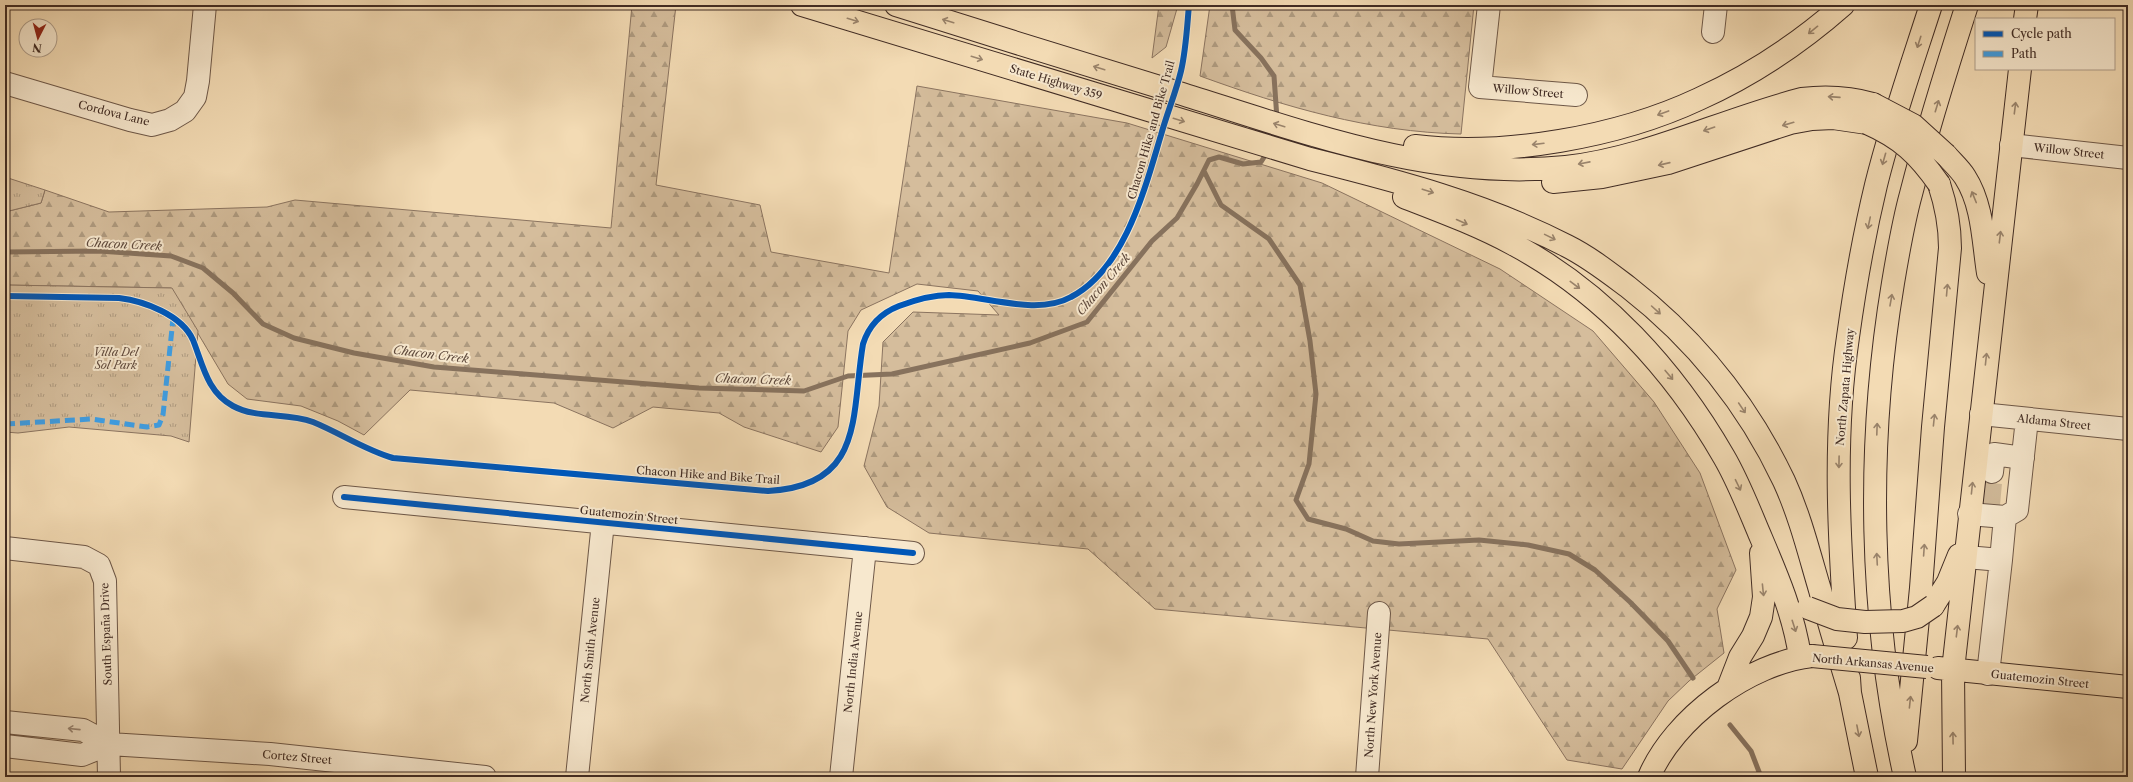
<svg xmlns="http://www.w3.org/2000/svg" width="2133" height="782" font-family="'Libre Caslon Text',serif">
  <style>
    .forest { fill: url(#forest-firs); stroke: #8b7460 }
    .park { fill: url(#park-tufts); stroke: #8b7460 }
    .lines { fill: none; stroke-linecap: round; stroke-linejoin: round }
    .stream { stroke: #87725d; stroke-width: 5 }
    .minor-tunnel { stroke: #cfb897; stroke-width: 22; stroke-dasharray: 22 11; stroke-linecap: butt }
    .minor-casing { stroke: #6e5848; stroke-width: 24 }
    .major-casing { stroke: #412c24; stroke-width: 24 }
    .minor { stroke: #f7e8ce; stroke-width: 22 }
    .major { stroke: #f3dbb4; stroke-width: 22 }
    .major-bridge-casing { stroke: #412c24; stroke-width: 24; stroke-linecap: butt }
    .major-bridge { stroke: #f3dbb4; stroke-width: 22 }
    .quiet { stroke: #3f9ce0; stroke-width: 5; stroke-dasharray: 10 5; stroke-linecap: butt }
    .cycleway-casing { stroke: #f7e8ce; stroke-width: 8 }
    .cycleway { stroke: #0057b8; stroke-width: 6 }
    .oneway { stroke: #9a846c }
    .oneway2 { stroke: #9c8a79 }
    .labels { text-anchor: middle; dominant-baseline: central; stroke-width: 4; stroke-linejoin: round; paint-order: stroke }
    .street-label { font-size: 11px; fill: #412c24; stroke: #f7e8ce }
    .park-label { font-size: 11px; font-style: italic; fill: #5f493c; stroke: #f7e8ce }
    .water-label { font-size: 12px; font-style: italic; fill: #5e493c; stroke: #f7e8ce }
  </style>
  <defs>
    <pattern id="forest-firs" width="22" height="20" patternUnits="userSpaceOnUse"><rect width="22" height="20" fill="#d5bd9c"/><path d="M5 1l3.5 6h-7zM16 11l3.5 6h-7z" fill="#ae9a7f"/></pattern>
    <pattern id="park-tufts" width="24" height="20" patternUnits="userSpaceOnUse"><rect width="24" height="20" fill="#d5bd9c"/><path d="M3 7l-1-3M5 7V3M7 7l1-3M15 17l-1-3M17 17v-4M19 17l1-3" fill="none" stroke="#ae9a7f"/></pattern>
  </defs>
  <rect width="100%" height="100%" fill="#f3dbb4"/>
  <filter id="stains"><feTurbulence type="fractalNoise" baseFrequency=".005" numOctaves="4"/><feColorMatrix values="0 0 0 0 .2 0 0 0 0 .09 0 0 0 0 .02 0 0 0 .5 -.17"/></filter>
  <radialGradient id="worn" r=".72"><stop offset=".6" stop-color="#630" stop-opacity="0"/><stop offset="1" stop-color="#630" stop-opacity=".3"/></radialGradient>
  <path class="forest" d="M632 5H676L656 185 760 205 771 252 889 273 917 86 1127 123 1322 183 1500 269 1593 331 1654 402 1700 473 1736 570 1717 609 1724 653 1689 681 1668 701 1622 769 1567 760 1488 639 1155 609 1088 549 929 533 887 507 864 466 879 406 883 342 913 312 999 315 978 291 917 284 861 310 848 331 838 427 821 452 744 427 719 413 653 407 613 428 554 403 410 390 364 435 338 421 301 406 247 399 228 384 171 288 5 285V212L41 203 45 190 109 212 267 207 295 200 611 228Z
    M1159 5H1178L1166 47 1152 58Z
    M1210 5H1474L1461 134C1370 132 1285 107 1200 76Z"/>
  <path class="park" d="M5 177 45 190 41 203 5 212Z
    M5 285 172 288 198 331 189 442 171 436 69 427 18 433 5 432Z"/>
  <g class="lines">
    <path class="stream" d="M1232 5 1235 30 1261 58 1274 76 1277 119
      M1204 171 1221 205 1269 239 1300 285 1310 341 1316 394 1309 464 1296 500 1308 519 1346 529 1373 541 1399 544 1479 540 1528 545 1569 554 1595 570 1630 602 1668 641 1693 678
      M5 252 99 251 171 256 203 268 233 293 263 324 294 338 354 353 434 367 699 388 804 391 848 376 892 374 1030 343 1087 322 1152 241 1177 218 1197 184 1209 160 1219 157 1243 164 1261 162 1268 151
      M1730 725 1751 751 1761 777"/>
    <path class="minor-tunnel" d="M1989 505 1992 472"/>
    <defs>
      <path id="minor" d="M1489 5 1480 87 1576 95
        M1713 32 1716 5
        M5 83 130 120 152 125 170 120 185 111 195 97 198 81 205 5
        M2011 145 2128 158
        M1981 414 2128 429
        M1992 472 1994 454 2023 458
        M344 497 913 553
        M1969 514 2005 517 2001 560
        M2005 517 2017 510 2027 419
        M5 548 84 557 99 565 105 581 109 777
        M1966 557 2001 560 1988 674
        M5 722 83 730 109 744
        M5 746 82 755 109 744 270 754 485 777
        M577 777 603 522
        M841 777 865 548
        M1367 777 1379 613"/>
      <path id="major" d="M802 5 1310 159C1398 181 1486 204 1567 246 1589 257 1608 272 1628 287 1696 340 1747 403 1784 481 1800 516 1809 553 1820 590 1829 625 1840 659 1850 693
        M896 5C990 35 1085 64 1179 93 1304 132 1433 181 1566 167 1647 158 1723 119 1802 99 1827 96 1848 97 1873 104
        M2025 19 2027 5
        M1415 146C1504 157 1618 137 1699 99 1752 75 1800 43 1843 5
        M1946 155C1952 162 1960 169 1965 177 1983 205 1983 241 1988 273
        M1553 182 1602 177 1668 163 1790 123 1812 119 1833 118 1867 123
        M1404 197C1440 211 1478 225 1513 244 1603 292 1674 370 1724 457 1738 481 1748 507 1759 533 1776 573 1794 614 1800 657
        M1933 606 1948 582 1959 555
        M1846 638C1839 538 1833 437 1848 337 1855 286 1864 235 1876 185 1891 124 1912 64 1931 5
        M1938 668 2128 687
        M1849 678 1850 693 1867 777
        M1728 688 1740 657 1753 636 1761 617 1764 597 1761 553
        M1906 741 1921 588 1933 427 1950 248C1950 225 1946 205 1939 184
        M1649 777C1674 718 1749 663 1812 656
        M1905 777C1869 616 1866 446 1893 283 1898 253 1903 223 1911 194 1927 131 1947 67 1967 5
        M1954 777 1953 670 2020 69"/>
    </defs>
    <use href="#minor" class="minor-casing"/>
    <use href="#major" class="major-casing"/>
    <use href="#minor" class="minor"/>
    <use href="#major" class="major"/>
    <defs>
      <path id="major-bridge" d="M1873 104 1913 125 1946 155
        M1867 123C1901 138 1918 154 1939 184
        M1808 608 1837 619 1865 622 1903 621 1917 617 1933 606
        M1812 656 1927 667"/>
    </defs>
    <use href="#major-bridge" class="major-bridge-casing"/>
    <use href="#major-bridge" class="major-bridge"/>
    <path class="quiet" d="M5 424 91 419 147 427 159 425 163 415 173 319"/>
    <defs>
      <path id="cycleway" d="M5 296 119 298C144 301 182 315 193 340 203 365 207 392 233 406 257 419 287 412 313 422 340 433 365 450 393 458L768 491C865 486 851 415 863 344 869 325 881 313 899 306 915 300 932 295 949 295 986 296 1037 316 1071 297 1125 269 1145 188 1161 135 1167 113 1176 92 1181 71 1186 50 1187 27 1189 5
        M344 497 913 553"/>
    </defs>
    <use href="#cycleway" class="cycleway-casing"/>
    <use href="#cycleway" class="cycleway"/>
  </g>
  <defs><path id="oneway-shaft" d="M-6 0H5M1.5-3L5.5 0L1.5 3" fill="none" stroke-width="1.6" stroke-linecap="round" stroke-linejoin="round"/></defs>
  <g class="oneway">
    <use href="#oneway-shaft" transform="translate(853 20) rotate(17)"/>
    <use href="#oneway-shaft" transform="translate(948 21) rotate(-163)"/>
    <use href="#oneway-shaft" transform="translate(1813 30) rotate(141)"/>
    <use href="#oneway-shaft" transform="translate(1919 42) rotate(108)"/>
    <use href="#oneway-shaft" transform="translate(977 58) rotate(17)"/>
    <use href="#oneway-shaft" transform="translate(1099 68) rotate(-163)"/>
    <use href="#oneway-shaft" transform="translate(1834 97) rotate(-176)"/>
    <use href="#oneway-shaft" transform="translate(1937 106) rotate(-73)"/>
    <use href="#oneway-shaft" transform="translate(2015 108) rotate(-83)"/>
    <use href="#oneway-shaft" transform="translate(1663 113) rotate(160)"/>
    <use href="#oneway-shaft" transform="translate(1179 120) rotate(17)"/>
    <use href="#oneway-shaft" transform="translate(1788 124) rotate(164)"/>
    <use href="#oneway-shaft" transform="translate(1279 125) rotate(-163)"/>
    <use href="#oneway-shaft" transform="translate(1709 129) rotate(161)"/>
    <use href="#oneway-shaft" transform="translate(1538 144) rotate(173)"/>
    <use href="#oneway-shaft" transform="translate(1884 159) rotate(106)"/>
    <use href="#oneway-shaft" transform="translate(1584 163) rotate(169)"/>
    <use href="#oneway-shaft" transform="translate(1664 164) rotate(167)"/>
    <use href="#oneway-shaft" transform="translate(1428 191) rotate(18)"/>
    <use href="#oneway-shaft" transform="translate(1974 197) rotate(-112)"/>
    <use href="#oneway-shaft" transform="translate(1462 222) rotate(24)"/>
    <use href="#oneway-shaft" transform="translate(1869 223) rotate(102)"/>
    <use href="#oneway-shaft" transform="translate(1550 237) rotate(26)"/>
    <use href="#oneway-shaft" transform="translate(2000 237) rotate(-83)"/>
    <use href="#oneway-shaft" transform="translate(1575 285) rotate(37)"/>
    <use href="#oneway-shaft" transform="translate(1947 290) rotate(-85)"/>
    <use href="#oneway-shaft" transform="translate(1891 300) rotate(-80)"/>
    <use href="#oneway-shaft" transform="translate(1656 310) rotate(42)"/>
    <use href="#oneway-shaft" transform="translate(1986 359) rotate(-84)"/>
    <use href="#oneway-shaft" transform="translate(1669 375) rotate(50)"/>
    <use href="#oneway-shaft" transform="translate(1742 408) rotate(56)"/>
    <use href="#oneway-shaft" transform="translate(1934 420) rotate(-84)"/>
    <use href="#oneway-shaft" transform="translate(1877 429) rotate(-88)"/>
    <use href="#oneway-shaft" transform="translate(1839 462) rotate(91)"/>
    <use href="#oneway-shaft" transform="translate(1738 485) rotate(64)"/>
    <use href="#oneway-shaft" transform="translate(1972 488) rotate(-84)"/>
    <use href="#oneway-shaft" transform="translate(1924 550) rotate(-86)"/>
    <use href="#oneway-shaft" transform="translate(1877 559) rotate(-93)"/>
    <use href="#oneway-shaft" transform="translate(1763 590) rotate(84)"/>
    <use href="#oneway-shaft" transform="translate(1794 626) rotate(72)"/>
    <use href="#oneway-shaft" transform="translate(1957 631) rotate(-83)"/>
    <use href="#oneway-shaft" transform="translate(1910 702) rotate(-84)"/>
    <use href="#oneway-shaft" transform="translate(1858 731) rotate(79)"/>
    <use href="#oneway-shaft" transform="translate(1953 738) rotate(-91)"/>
  </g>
  <use class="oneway2" href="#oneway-shaft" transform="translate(74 729) rotate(-174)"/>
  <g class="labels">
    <g class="street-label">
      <text transform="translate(1056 82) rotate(17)">State Highway 359</text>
      <text transform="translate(1528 91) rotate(5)">Willow Street</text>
      <text transform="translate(114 113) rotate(14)">Cordova Lane</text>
      <text transform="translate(1151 130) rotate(-74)">Chacon Hike and Bike Trail</text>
      <text transform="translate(2069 151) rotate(6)">Willow Street</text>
      <text transform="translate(1845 387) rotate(-85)">North Zapata Highway</text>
      <text transform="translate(2054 422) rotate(6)">Aldama Street</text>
      <text transform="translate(708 475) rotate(4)">Chacon Hike and Bike Trail</text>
      <text transform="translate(629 515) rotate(6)">Guatemozin Street</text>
      <text transform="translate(106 634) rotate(-92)">South España Drive</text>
      <text transform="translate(590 650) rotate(-84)">North Smith Avenue</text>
      <text transform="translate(853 662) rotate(-84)">North India Avenue</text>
      <text transform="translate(1873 663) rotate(5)">North Arkansas Avenue</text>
      <text transform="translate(2040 679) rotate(6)">Guatemozin Street</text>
      <text transform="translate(1373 695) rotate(-86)">North New York Avenue</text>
      <text transform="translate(297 757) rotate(5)">Cortez Street</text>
    </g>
    <g class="park-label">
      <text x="116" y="352">Villa Del<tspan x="116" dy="13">Sol Park</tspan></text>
    </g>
    <g class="water-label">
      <text transform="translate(124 244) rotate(3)">Chacon Creek</text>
      <text transform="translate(1103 284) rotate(-50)">Chacon Creek</text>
      <text transform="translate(431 354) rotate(7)">Chacon Creek</text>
      <text transform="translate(753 379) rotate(2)">Chacon Creek</text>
    </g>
  </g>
  <rect width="2133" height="782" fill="none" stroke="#f3dbb4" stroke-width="20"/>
  <rect x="6" y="6" width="2121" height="770" fill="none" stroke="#412c24" stroke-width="2"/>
  <rect x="10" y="10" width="2113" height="762" fill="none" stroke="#412c24"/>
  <rect x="1975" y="18" width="140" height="52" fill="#f7e8ce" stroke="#ae9d8a"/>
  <rect x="1983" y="31" width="20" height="6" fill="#0057b8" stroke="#ae9d8a"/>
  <text x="2011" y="38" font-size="12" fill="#412c24">Cycle path</text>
  <rect x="1983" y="51" width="20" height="6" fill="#3f9ce0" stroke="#ae9d8a"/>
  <text x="2011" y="58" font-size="12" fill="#412c24">Path</text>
  <g transform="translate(38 38) rotate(186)"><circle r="19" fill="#f7e8ce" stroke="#ae9d8a"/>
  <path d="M0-3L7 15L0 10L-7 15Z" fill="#8f2418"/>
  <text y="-6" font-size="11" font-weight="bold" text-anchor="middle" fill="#412c24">N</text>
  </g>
  <rect width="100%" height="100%" filter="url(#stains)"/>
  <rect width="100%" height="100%" fill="url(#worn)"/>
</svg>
